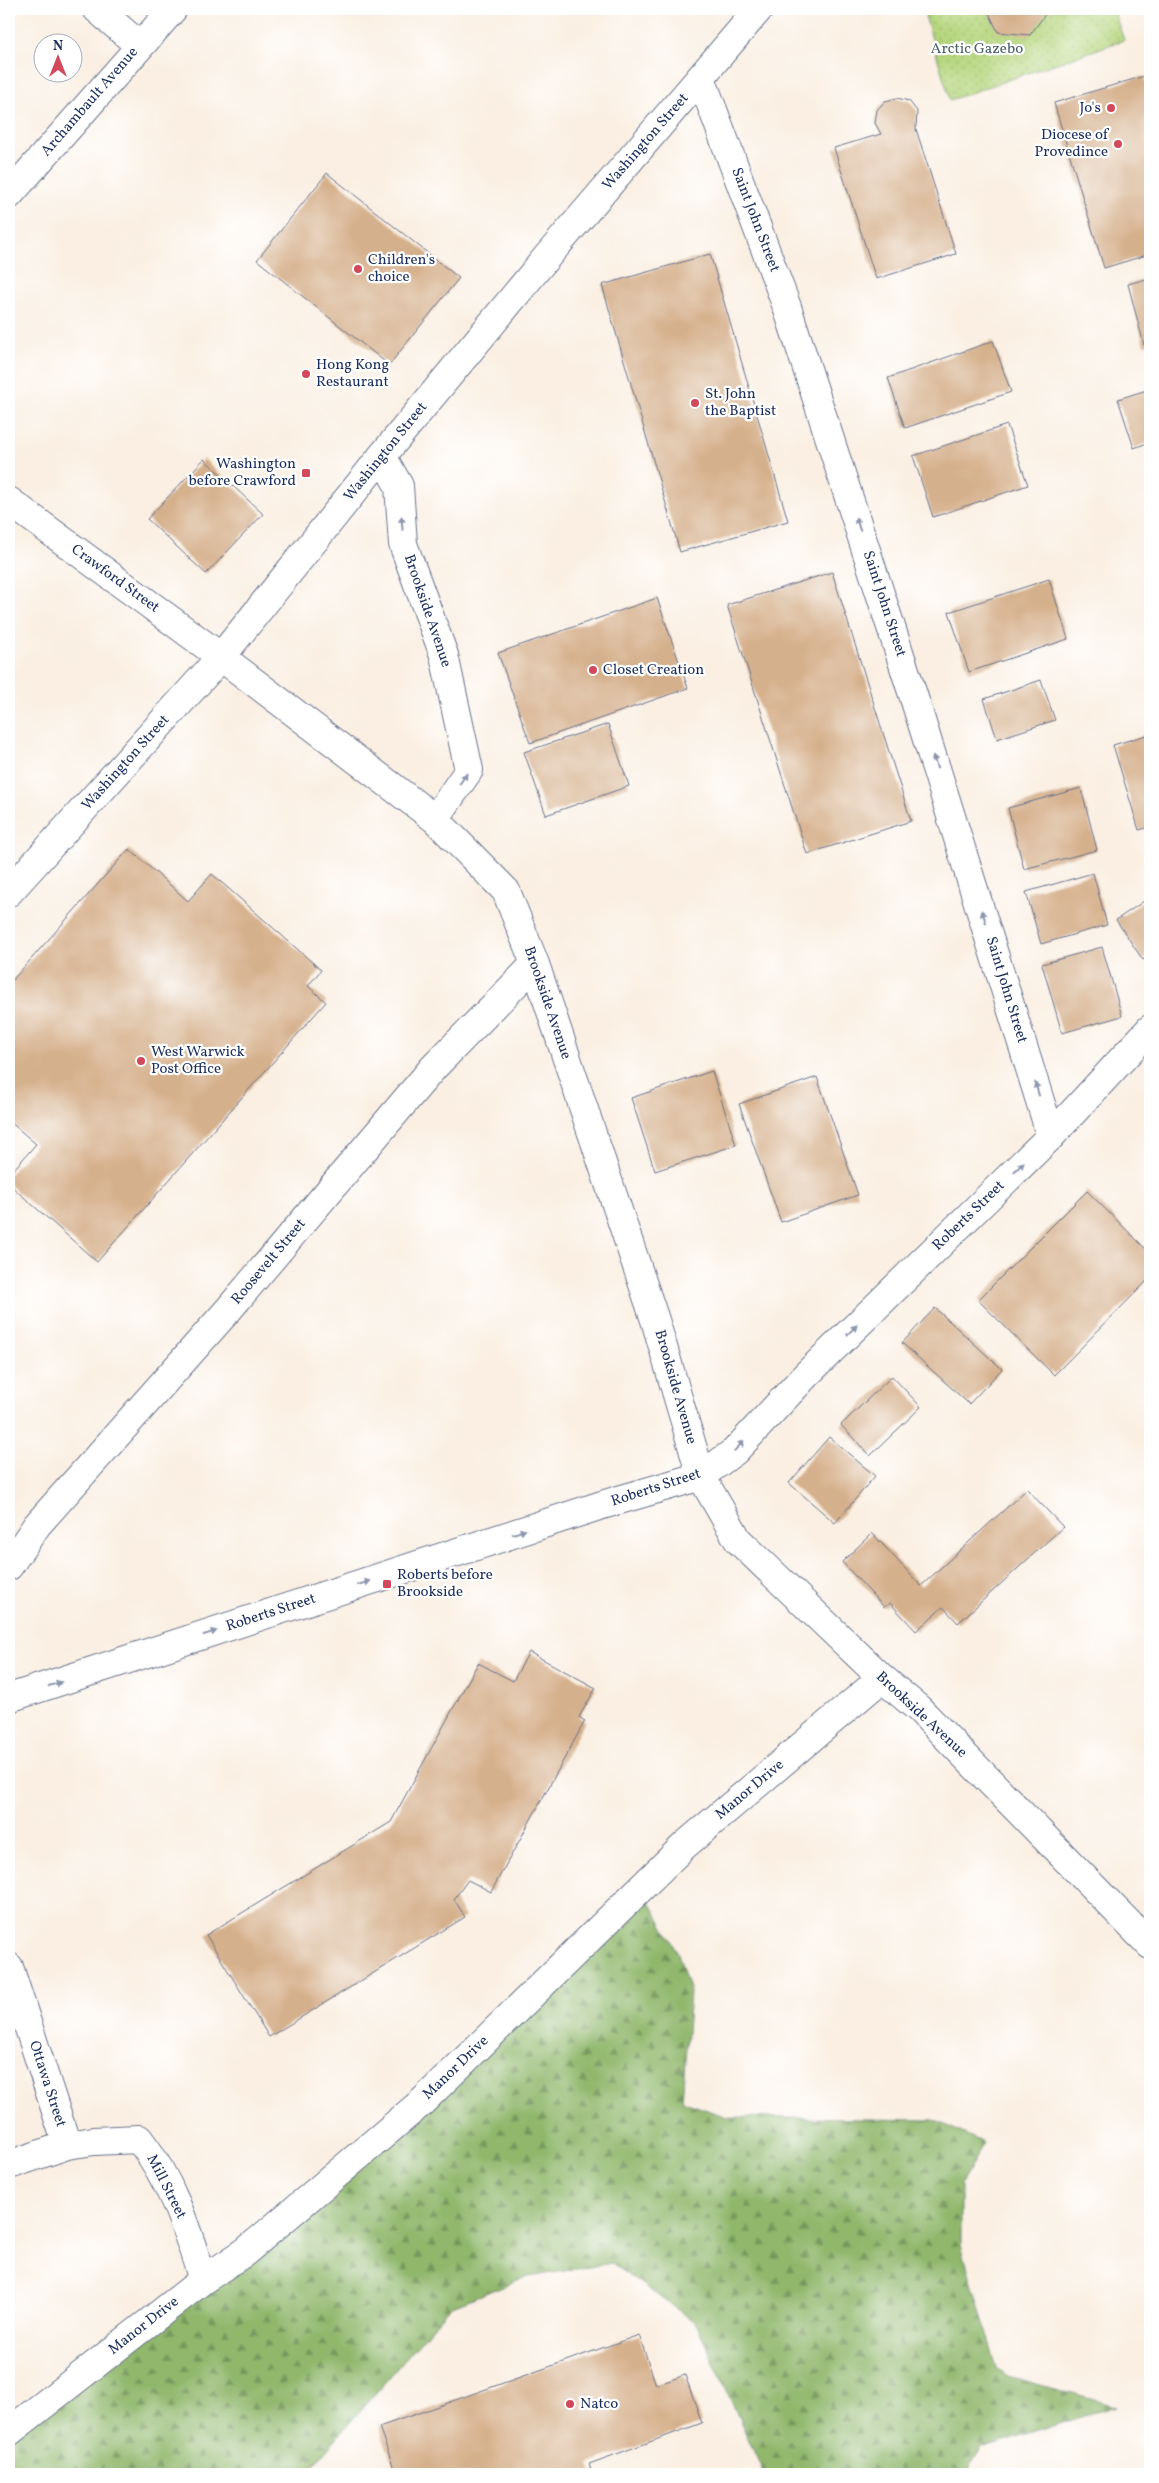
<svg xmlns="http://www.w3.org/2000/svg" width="1159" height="2483" font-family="Vollkorn,serif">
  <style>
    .grass { fill: url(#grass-dots); stroke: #68826e }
    .forest { fill: url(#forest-firs); stroke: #567365 }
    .building { fill: #d5b08c }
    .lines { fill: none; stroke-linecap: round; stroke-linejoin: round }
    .minor-casing { stroke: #69728c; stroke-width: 30 }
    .secondary-casing { stroke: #69728c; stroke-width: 30 }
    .minor { stroke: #fff; stroke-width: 28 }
    .secondary { stroke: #fff; stroke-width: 28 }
    .oneway { fill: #8d97ae }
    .poi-dot { fill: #d1495b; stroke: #fff; stroke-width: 2 }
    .labels { text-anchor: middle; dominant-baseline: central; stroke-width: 4.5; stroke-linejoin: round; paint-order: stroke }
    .park-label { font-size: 15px; fill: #496167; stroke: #fff }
    .street-label { font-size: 15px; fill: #1b2f5e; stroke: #fff }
    .poi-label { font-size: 15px; fill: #1b2f5e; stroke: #fff; text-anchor: start }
  </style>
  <defs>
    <pattern id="grass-dots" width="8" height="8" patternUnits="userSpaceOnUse" patternTransform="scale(1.25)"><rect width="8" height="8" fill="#b5d67d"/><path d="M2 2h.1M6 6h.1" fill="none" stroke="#9bb86e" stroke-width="1.8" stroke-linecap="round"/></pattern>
    <pattern id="forest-firs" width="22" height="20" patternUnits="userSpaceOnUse" patternTransform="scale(1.25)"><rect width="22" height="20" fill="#90b76c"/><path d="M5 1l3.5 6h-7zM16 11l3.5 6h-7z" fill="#75955c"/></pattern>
  </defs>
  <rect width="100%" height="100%" fill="#fff"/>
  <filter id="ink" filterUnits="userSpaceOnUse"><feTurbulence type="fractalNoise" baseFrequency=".02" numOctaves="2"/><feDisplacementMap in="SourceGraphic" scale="10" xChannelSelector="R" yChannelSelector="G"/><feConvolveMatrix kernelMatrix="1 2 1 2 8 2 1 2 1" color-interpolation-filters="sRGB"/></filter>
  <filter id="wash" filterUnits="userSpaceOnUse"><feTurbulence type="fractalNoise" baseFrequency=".0096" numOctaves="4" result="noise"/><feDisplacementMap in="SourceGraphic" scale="20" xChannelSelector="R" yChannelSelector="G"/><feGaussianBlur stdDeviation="1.12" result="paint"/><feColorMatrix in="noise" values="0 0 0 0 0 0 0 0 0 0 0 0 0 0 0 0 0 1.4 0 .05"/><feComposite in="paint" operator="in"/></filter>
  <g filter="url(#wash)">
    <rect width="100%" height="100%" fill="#faefe2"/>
    <path class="grass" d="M923 9H1113L1124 40 950 100Z"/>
    <path class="forest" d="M643 1889 678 1953 690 1992 682 2101 727 2117 934 2120 984 2143 961 2183V2245L997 2368 1008 2376 1116 2406 982 2448 966 2474H764L696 2323 612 2263 523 2278 450 2307 315 2463 314 2474H9V2431L190 2292Z"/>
    <g id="blocks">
      <path class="building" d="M987 9H1049L1030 35 998 32Z
        M1144 76 1150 97V254L1104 268 1054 103Z
        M897 98 909 101 917 111 916 129 956 254 876 279 834 148 881 134 875 123 877 110 885 101Z
        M327 173 459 278 389 365 257 260Z
        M710 254 788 521 680 552 602 285Z
        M1150 278V344L1144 345 1128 284Z
        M993 341 1011 392 905 428 888 378Z
        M1150 389V442L1134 448 1118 399Z
        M1007 425 1028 485 933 517 913 456Z
        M204 459 263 514 206 574 147 519Z
        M832 572 911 821 807 854 727 605Z
        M1049 579 1068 639 969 672 949 612Z
        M657 598 688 688 530 743 498 653Z
        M1041 680 1055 720 997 739 984 699Z
        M608 724 629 786 546 815 524 752Z
        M1150 734V827L1139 830 1113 745Z
        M1081 788 1097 850 1024 869 1008 808Z
        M129 849 188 901 212 874 321 970 308 986 326 1002 97 1262 9 1184V1175L36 1144 9 1121V984Z
        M1093 873 1107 925 1041 944 1026 892Z
        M1150 897V955L1143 960 1116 920Z
        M1102 947 1122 1016 1062 1033 1042 964Z
        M712 1071 736 1145 655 1171 631 1098Z
        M817 1077 858 1195 781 1222 739 1104Z
        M1087 1191 1150 1253V1278L1054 1375 978 1300Z
        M935 1308 1002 1369 969 1404 902 1343Z
        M892 1376 921 1407 870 1456 841 1425Z
        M829 1437 875 1476 835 1523 789 1483Z
        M1027 1489 1063 1527 958 1623 943 1607 916 1631 890 1603 884 1607 842 1562 872 1533 921 1586Z
        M529 1652 596 1688 579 1717 585 1721 491 1892 468 1880 454 1899 465 1917 269 2037 206 1935 391 1822 478 1663 513 1681Z
        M639 2335 656 2385 685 2375 702 2423 589 2464 592 2474H396L379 2427Z"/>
    </g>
  </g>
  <g filter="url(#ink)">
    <use href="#blocks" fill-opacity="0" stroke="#69728c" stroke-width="1"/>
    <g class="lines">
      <defs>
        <path id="minor" d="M97 9 139 45
          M701 78 787 307 915 701 1051 1136
          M9 195 173 9
          M382 456 399 486 403 544 444 655 469 770 435 819
          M9 501 221 657 435 819 506 891 535 964 655 1320 701 1476 738 1540 882 1678 919 1709 1150 1945
          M9 1566 37 1525 229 1309 433 1068 535 964
          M9 1967 67 2145
          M9 2165 67 2145 94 2141 139 2139C172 2181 187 2230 203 2280
          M9 2432 203 2280 245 2252 422 2102 685 1845 882 1678"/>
        <path id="secondary" d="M9 892 221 657 382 456 546 258 759 9
          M9 1698 602 1505 701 1476 735 1451 806 1375 1051 1136 1150 1029"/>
      </defs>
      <use href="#minor" class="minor-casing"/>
      <use href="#secondary" class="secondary-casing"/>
      <use href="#minor" class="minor"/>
      <use href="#secondary" class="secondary"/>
    </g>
    <defs><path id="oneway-solid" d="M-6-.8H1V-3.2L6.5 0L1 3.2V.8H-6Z" transform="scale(1.25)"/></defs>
    <g class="oneway">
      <use href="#oneway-solid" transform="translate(402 523) rotate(-94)"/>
      <use href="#oneway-solid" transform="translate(858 524) rotate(-108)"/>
      <use href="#oneway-solid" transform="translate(935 762) rotate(-108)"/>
      <use href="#oneway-solid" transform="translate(463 779) rotate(-56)"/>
      <use href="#oneway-solid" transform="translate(984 917) rotate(-108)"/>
      <use href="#oneway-solid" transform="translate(1037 1089) rotate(-107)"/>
      <use href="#oneway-solid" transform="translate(1019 1167) rotate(-44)"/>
      <use href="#oneway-solid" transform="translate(852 1330) rotate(-44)"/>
      <use href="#oneway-solid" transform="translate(739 1446) rotate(-46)"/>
      <use href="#oneway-solid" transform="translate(519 1532) rotate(-18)"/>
      <use href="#oneway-solid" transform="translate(364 1583) rotate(-18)"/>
      <use href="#oneway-solid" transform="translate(210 1633) rotate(-18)"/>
      <use href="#oneway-solid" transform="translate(55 1684) rotate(-18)"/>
    </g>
  </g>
  <g class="poi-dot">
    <circle cx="1111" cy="108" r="5"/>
    <circle cx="1118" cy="144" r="5"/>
    <circle cx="358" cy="269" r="5"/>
    <circle cx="306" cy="374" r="5"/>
    <circle cx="695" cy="403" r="5"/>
    <rect x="301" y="468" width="10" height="10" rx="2.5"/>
    <circle cx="593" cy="670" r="5"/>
    <circle cx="141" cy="1061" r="5"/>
    <rect x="382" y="1579" width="10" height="10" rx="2.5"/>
    <circle cx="570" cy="2404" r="5"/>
  </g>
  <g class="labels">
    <g class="park-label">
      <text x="977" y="49">Arctic Gazebo</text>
    </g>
    <g class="street-label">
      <text transform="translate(90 102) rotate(-49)">Archambault Avenue</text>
      <text transform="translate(646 142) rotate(-49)">Washington Street</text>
      <text transform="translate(755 220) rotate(69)">Saint John Street</text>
      <text transform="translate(386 452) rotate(-51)">Washington Street</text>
      <text transform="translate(115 579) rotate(36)">Crawford Street</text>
      <text transform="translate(884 604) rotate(72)">Saint John Street</text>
      <text transform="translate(427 611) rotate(71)">Brookside Avenue</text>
      <text transform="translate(126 763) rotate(-48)">Washington Street</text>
      <text transform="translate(1006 990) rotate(73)">Saint John Street</text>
      <text transform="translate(547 1003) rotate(71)">Brookside Avenue</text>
      <text transform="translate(969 1216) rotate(-44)">Roberts Street</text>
      <text transform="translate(269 1262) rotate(-50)">Roosevelt Street</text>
      <text transform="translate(675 1387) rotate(74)">Brookside Avenue</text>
      <text transform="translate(656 1488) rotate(-18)">Roberts Street</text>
      <text transform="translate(271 1613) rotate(-18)">Roberts Street</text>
      <text transform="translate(921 1715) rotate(43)">Brookside Avenue</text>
      <text transform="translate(750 1790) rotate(-40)">Manor Drive</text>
      <text transform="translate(456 2068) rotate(-44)">Manor Drive</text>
      <text transform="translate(47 2084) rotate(72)">Ottawa Street</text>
      <text transform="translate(166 2187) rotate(63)">Mill Street</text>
      <text transform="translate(144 2326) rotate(-38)">Manor Drive</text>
    </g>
    <g class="poi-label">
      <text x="1101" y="108" text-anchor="end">Jo's</text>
      <text x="1108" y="135" text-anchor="end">Diocese of<tspan x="1108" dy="17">Provedince</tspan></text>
      <text x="368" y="260">Children's<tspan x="368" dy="17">choice</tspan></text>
      <text x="316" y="365">Hong Kong<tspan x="316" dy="17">Restaurant</tspan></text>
      <text x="705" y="394">St. John<tspan x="705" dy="17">the Baptist</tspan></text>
      <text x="296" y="464" text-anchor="end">Washington<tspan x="296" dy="17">before Crawford</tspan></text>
      <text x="603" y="670">Closet Creation</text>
      <text x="151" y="1052">West Warwick<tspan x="151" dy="17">Post Office</tspan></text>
      <text x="397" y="1575">Roberts before<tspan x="397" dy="17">Brookside</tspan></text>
      <text x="580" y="2404">Natco</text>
    </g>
  </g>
  <rect width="1159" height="2483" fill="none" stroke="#fff" stroke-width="30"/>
  <g transform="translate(58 58)"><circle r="24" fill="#ffffff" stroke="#a4acbf"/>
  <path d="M0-4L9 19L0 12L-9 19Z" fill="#d1495b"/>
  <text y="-8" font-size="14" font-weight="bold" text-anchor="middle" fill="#1b2f5e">N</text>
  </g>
</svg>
